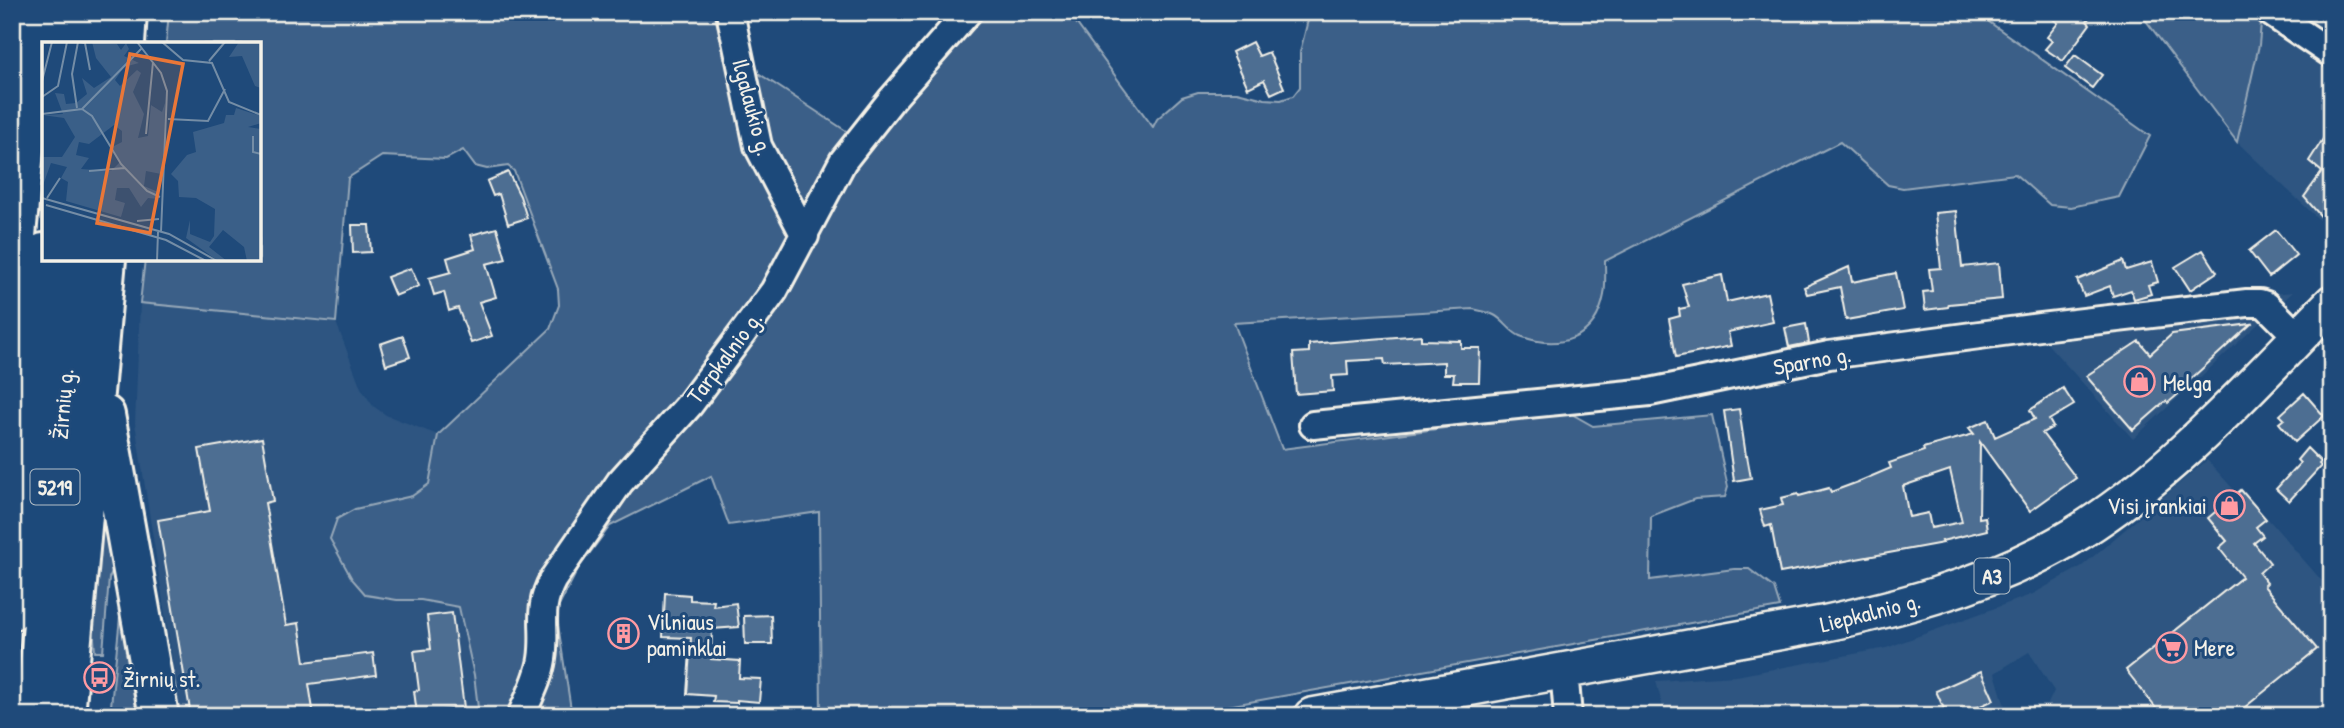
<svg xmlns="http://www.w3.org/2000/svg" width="2344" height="728" font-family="'Patrick Hand',sans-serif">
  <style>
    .built { fill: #2d5581 }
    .green { fill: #3a5f88; stroke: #97a8b8; stroke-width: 2 }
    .building { fill: #4d6e92; stroke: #f4f1e8; stroke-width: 2; fill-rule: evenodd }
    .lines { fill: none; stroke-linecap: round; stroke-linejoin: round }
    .minor-casing { stroke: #f4f1e8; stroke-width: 32 }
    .major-casing { stroke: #f4f1e8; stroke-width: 40 }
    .highway-casing { stroke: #f4f1e8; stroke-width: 44 }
    .minor { stroke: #1f4a7a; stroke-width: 26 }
    .major { stroke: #1f4a7a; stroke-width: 35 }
    .highway { stroke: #1f4a7a; stroke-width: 38 }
    .labels { text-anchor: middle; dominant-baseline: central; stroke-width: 6; stroke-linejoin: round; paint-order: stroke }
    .shield { fill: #1f4a7a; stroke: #b4bfc7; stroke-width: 2 }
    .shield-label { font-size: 21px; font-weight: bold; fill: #f4f1e8 }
    .street-label { font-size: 23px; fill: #f4f1e8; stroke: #1f4a7a }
    .poi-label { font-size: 23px; fill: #f4f1e8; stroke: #1f4a7a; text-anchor: start }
    .inset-road { fill: none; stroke: #748da6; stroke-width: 2 }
    .view { fill: #ea7738; fill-opacity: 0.15; stroke: #ea7738; stroke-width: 3.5 }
    .inset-edge { fill: none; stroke: #f4f1e8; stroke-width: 3.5 }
  </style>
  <rect width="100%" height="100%" fill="#1f4a7a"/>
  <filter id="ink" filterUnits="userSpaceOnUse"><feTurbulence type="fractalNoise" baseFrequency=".0143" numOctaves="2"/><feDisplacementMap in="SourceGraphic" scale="14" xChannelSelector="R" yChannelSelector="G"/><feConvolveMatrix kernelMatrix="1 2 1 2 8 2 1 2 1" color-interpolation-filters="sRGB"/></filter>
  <g filter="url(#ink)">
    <path class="built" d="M2262 12H2332V232L2237 142 2259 45Z
      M2293 292 2133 439 2025 319Z
      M140 303 336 322 361 388 373 406 386 415 438 435 429 484 412 496 355 509 397 600H421L459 607 474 675 479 716H181L135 423Z
      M2207 460 2236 492 2242 489 2322 581 2332 568V716H2042L2054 691 2029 652 1995 673 2008 716H1665L1656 681 1736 676 1886 648 2033 594 2082 566Z"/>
    <path class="green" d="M169 12H714L723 50 869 146 979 16 984 12H1068L1153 127 1157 119 1182 97 1198 92H1237L1265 99 1281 100 1293 96 1300 87V52L1310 12H1975L2150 136 2119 197 2071 207 2050 205 2015 174 1903 188 1888 185 1840 142 1605 261C1605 272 1606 284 1604 295 1596 339 1560 351 1520 336 1510 332 1504 320 1494 315 1488 312 1480 311 1473 309L1234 323 1282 449 1568 412 1593 426 1712 415 1728 487 1725 497 1695 499 1651 516 1650 580 1734 569H1749L1774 588 1780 607 1222 707 1159 716H821L819 512 729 525 711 476 610 526 578 569 556 612 572 716H479L474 675 459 607 421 600H397L366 595 352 579 330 539 337 519 355 509 412 496 429 484 438 435 550 329 559 305 558 289 514 171 508 166 487 169 475 166 463 150 446 159 382 156 348 178 336 322 140 303 145 259H259V44H166Z
      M2144 12H2262L2259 45 2237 142 2144 18Z
      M103 458 114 567 109 578 103 652H95L92 611Z
      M123 587 151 716H110Z"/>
    <path class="building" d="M2044 12H2093L2087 21 2090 24 2063 61 2045 49 2052 41 2047 37 2058 23Z
      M1252 42 1259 56 1269 52 1284 88 1271 94 1264 80 1248 88 1232 52Z
      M2075 55 2102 75 2092 88 2065 68Z
      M2332 125V229L2304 197 2322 172 2309 161Z
      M508 172 520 196 527 218 508 224 499 194 493 196 487 181Z
      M1956 211 1962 267 1999 263 2002 299 1949 304 1948 307 1925 310 1923 292 1932 291 1929 269 1941 268 1935 213Z
      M352 225H369L371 252 353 253Z
      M497 228 506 259 486 264 496 297 479 302 492 336 471 343 458 308 449 311 444 292 434 295 429 278 451 272 447 258 475 249 471 235Z
      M2276 230 2296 255 2269 277 2249 251Z
      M2203 250 2217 272 2190 290 2175 267Z
      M2123 261 2126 270 2152 262 2158 282 2148 285 2151 294 2134 299 2131 290 2113 296 2110 286 2084 296 2077 280Z
      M1849 267 1852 282 1896 273 1903 310 1846 320 1840 287 1807 294 1804 287Z
      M411 268 419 286 395 296 387 277Z
      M1722 275 1727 302 1767 293 1773 322 1728 332 1731 346 1676 357 1669 319 1680 316 1679 309 1689 307 1682 284Z
      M1806 324 1809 343 1789 347 1785 328Z
      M2251 324 2181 388 2183 390 2168 403 2166 401 2133 430 2086 376 2139 341 2150 354 2172 334Z
      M1421 335V340L1461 341V348H1480L1479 382H1453L1454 374H1444V362L1385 365 1384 359 1347 361 1348 375 1332 376 1333 391 1296 394 1293 353 1309 352V344Z
      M403 336 410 357 386 365 380 344Z
      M2063 388 2074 405 2049 420 2053 427 2042 433 2076 478 2030 511 1980 442 1979 518 1985 517 1987 530 1942 541 1943 543 1780 573 1771 525 1765 527 1760 510 1783 505 1781 498 1798 494 1799 496 1829 488 1831 492 1858 482 1891 468 1889 463 1924 451 1923 448 1974 434 1969 428 1988 420 1995 437 2035 419 2030 410ZM1950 470 1962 522 1931 528 1928 513 1909 517 1903 486Z
      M2304 393 2324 416 2295 442 2279 423 2284 419 2280 415Z
      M1739 409 1746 456H1747L1751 478 1734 481 1724 411Z
      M262 438 273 501 265 503 286 625 299 623 305 662 373 653 376 675 309 684 314 716H191L158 520 210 511 199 449Z
      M2307 448 2321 462 2319 464 2321 466 2289 501 2276 489 2300 463 2297 460Z
      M2241 490 2266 519 2256 527 2263 536 2254 543 2270 563 2259 573 2267 583 2264 586 2317 649 2234 716H2162L2126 670 2242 577 2219 548 2227 541 2208 518Z
      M665 593 690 595V600L714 601 713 606 736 603 739 627 712 629 711 659 740 661 739 678 761 679 759 702 737 700V703L713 702 714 696 687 694 691 638 663 637Z
      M452 613 464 708 417 714 414 691 419 690 414 651 431 649 427 616Z
      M771 615 772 644H745L744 616Z
      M1981 671 1994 700 1958 716H1947L1936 691Z"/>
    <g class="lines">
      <defs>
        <path id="minor" d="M730 12 758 146 805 236
          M2270 12 2332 54
          M1313 425 1650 392 1829 355 2040 327 2247 303H2260L2266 305 2298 337
          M1564 670 1568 716
          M521 716C529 697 539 679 542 659 547 627 536 611 553 579L620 482 690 404 774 291 843 161 892 99 968 12"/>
        <path id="major" d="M1312 716 1822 624C1898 608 1974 588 2044 552 2155 495 2245 391 2332 303"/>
        <path id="highway" d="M62 44 65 12
          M94 44 97 12
          M125 44 127 12
          M12 278 37 12
          M105 415 159 716
          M12 610 44 253
          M35 716 75 259
          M65 716 106 259"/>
      </defs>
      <use href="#minor" class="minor-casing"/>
      <use href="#major" class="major-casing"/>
      <use href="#highway" class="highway-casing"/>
      <use href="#minor" class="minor"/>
      <use href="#major" class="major"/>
      <use href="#highway" class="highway"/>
    </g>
  </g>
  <defs>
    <symbol id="shop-ring" viewBox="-11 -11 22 22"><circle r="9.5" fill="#1f4a7a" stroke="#ff9aa2" stroke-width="1.5"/><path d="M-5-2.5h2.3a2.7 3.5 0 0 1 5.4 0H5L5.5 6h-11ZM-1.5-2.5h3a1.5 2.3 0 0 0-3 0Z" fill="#ff9aa2"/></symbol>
    <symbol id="building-ring" viewBox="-11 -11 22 22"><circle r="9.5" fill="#1f4a7a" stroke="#ff9aa2" stroke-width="1.5"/><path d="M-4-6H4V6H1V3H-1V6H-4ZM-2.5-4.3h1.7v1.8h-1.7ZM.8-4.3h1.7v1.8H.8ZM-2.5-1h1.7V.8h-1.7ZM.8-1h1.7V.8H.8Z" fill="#ff9aa2"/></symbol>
    <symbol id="supermarket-ring" viewBox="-11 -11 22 22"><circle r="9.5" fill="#1f4a7a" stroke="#ff9aa2" stroke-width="1.5"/><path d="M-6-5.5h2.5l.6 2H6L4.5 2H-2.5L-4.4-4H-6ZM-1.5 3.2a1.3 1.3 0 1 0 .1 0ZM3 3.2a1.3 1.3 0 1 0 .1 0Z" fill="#ff9aa2"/></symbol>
    <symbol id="bus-ring" viewBox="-11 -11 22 22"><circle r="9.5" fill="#1f4a7a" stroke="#ff9aa2" stroke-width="1.5"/><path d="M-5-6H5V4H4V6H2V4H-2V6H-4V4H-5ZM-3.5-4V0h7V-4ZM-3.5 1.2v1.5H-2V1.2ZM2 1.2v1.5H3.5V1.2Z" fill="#ff9aa2"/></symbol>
  </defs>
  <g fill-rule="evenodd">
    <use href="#shop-ring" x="2122" y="364" width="35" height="35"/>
    <use href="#shop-ring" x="2212" y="488" width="35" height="35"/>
    <use href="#building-ring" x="606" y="616" width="35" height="35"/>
    <use href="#supermarket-ring" x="2154" y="630" width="35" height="35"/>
    <use href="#bus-ring" x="82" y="660" width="35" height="35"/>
  </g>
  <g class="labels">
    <g class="shield">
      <rect x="30.5" y="469.5" width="49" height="35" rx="5"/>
      <rect x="1974.5" y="558.5" width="35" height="35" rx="5"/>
    </g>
    <g class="shield-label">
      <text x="55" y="487">5219</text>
      <text x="1992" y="576">A3</text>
    </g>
    <g class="street-label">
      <text transform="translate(753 107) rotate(75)">Ilgalaukio g.</text>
      <text transform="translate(724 357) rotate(-53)">Tarpkalnio g.</text>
      <text transform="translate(1812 360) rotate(-10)">Sparno g.</text>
      <text transform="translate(62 404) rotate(-85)">Žirnių g.</text>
      <text transform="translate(1870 612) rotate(-14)">Liepkalnio g.</text>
    </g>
    <g class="poi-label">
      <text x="2163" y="382">Melga</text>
      <text x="2207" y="505" text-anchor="end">Visi įrankiai</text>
      <text x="647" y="621">Vilniaus<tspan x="647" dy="26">paminklai</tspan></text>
      <text x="2194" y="647">Mere</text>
      <text x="123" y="678">Žirnių st.</text>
    </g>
  </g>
  <g transform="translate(42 42)">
    <rect width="219" height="219" fill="#1f4a7a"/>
    <path d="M50 0 75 2 79 8 84 1 87 7 82 14 97 21 82 25 73 38 78 44 95 28 99 31 91 50 102 72 96 96 106 94 109 63 120 70 123 61 122 119 116 157 106 156 99 165 87 146H75L73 158 83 161 79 175 24 159 26 140 19 136 25 125 9 121 0 146V115H20L33 95 22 76 0 73 21 72 13 51 22 52 24 62 34 61 45 52 40 36 52 46 69 35 54 16ZM72 83 80 89V100L70 105 78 120 69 129 39 127 47 116 34 113 37 100 47 102ZM104 129 119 132 116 150 102 144ZM197 0H219V46L213 44 200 14 187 15ZM194 66 219 74V81L206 85 219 87V219H205L202 205 181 188 167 205 185 219H176L144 196 148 178V192L168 200 172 194 173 167 154 156 137 155 136 139 129 132 145 113 154 110 151 90 182 81 184 73H192Z" fill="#3a5f88" fill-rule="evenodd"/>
    <path class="inset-road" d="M39 0 43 1 48 28M95 0 119 31 125 49 119 190M120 0 141 18 170 21 187 60 219 73M167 19 183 0M0 39 10 0M0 55 16 44 25 0M35 66 30 32 36 0M40 67 50 74 79 122 105 149 118 155M0 72 40 67 100 6M126 77 166 79 183 47M104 92 111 20M211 94V110L219 112M47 129 83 126M0 156 127 192 175 219M5 156 18 136M4 163 124 198 164 219M95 179 117 177M115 219 116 190"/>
    <path class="view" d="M88 12 141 22 108 191 55 181Z"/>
    <rect width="219" height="219" class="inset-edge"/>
  </g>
  <rect width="2344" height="728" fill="none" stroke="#1f4a7a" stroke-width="42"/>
  <rect x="21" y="21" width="2302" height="686" fill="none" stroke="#f4f1e8" stroke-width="2.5" filter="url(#ink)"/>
</svg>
